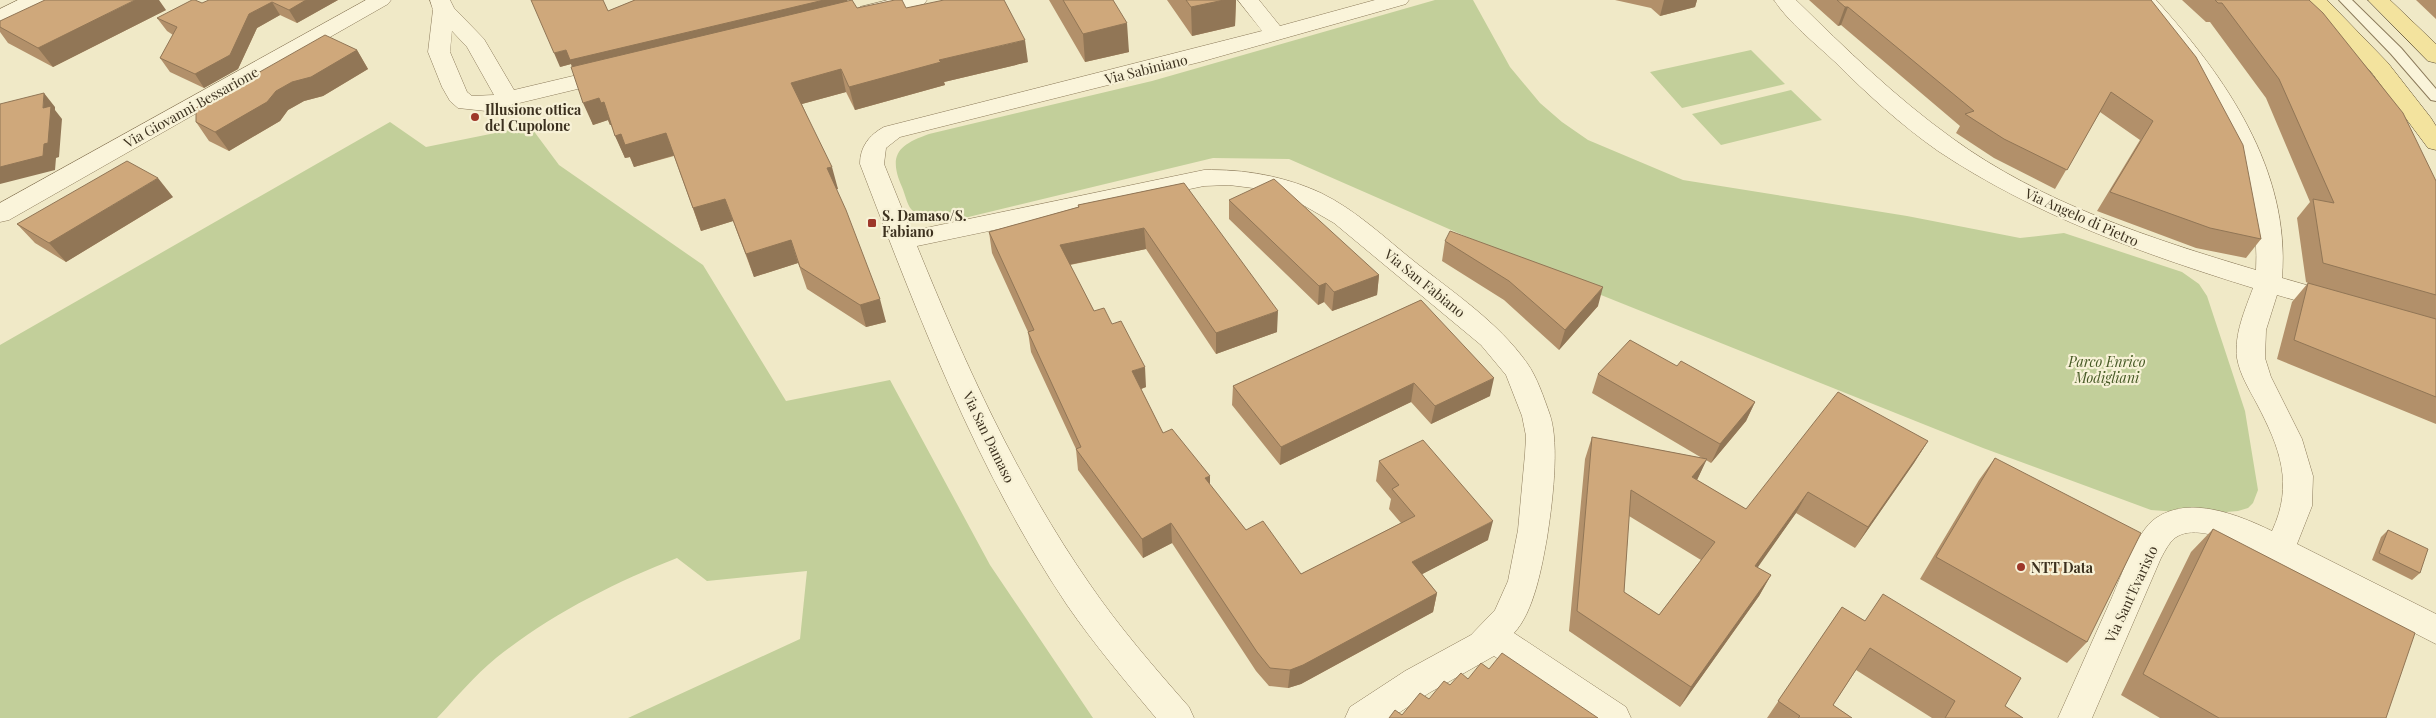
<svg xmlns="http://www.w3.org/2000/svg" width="2436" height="718" font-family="'Playfair Display',serif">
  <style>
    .green { fill: #c2cf9a }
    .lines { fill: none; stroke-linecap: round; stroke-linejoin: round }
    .lane-casing { stroke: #8c7b5b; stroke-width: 2 }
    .street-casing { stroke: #8c7b5b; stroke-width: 1 }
    .primary-casing { stroke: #5a492f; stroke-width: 1 }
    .lane { fill: #faf4da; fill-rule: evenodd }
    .street { fill: #faf4da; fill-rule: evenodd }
    .primary { fill: #f3e39e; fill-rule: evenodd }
    .wall { fill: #b2906a; fill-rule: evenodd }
    .shaded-wall { fill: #917656 }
    .building { fill: #cfa87b; stroke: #917656; fill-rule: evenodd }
    .poi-dot { fill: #9d3729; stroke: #f7f1d6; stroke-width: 2 }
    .labels { text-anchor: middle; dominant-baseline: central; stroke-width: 4.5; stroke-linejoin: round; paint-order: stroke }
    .street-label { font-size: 14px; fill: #3c311f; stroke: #f7f1d6 }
    .poi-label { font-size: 14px; font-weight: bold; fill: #3c311f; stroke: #f7f1d6; text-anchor: start }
    .park-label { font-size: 14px; font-style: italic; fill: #465925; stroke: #f7f1d6 }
  </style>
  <rect width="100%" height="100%" fill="#f0e9c7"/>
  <path class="green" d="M1435 0H1473L1510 67 1540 103 1562 122 1588 140 1683 180 1907 216 2020 238 2064 233 2182 272 2199 284 2207 296 2245 411 2258 490 2253 503 2248 508 2238 511 2203 514 2151 510 1983 448 1586 289 1289 159 1213 158 956 220C942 219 920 220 911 209 907 204 905 194 902 187 888 155 898 145 929 134L1152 81Z
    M1751 50 1785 84 1682 108 1650 72Z
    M1791 90 1822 120 1721 145 1692 114Z
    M390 122 426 147 530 126 559 165 703 265 786 401 890 380 990 565 1093 718H628L800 639 807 571 707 581 677 558C613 583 550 615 496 658 475 675 456 698 437 718H0V345Z"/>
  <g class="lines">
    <defs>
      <path id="lane" d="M2339 0H2352L2401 48 2436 89V101L2431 100 2391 54Z"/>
      <path id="street" d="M18 0H45L42 4 0 23V9Z
        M366 0H391L388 4 9 220 0 222V203Z
        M430 0H450L454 8 484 39 514 90 611 67 619 69 622 74 619 79 486 111 458 108 450 101 442 87 428 52 433 10ZM452 31 467 47 494 95 472 96 467 92 450 52Z
        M888 0H927L924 4 867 17 860 15 856 11 860 7Z
        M1238 0H1259L1280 26 1375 0H1409L1406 4 1200 62 900 137 886 148 884 164 911 231 1204 170C1244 169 1284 176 1321 193 1356 210 1385 238 1415 262 1454 293 1498 322 1527 363 1537 377 1544 398 1550 415 1560 445 1552 506 1547 538 1542 566 1534 612 1514 633L1626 707 1631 718H1586L1494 656 1429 693 1391 718H1345L1350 707 1405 671 1471 635 1495 610 1508 581 1518 530 1525 454 1526 436 1522 416 1506 375 1481 345 1334 223 1303 205 1261 189 1229 185 1204 186 917 246C965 364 1017 479 1089 583 1119 627 1154 667 1189 707L1194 718H1156C1125 681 1094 644 1067 605 976 469 918 315 860 164 860 147 869 135 884 127L1262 31Z
        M1774 0H1796C1846 49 1895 97 1952 138 2041 203 2152 239 2256 270 2260 193 2229 120 2183 59 2168 39 2149 21 2135 0H2156C2225 76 2291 170 2282 278L2345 296 2349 303 2345 310 2336 312 2277 295 2266 330 2265 358 2271 377 2302 439 2313 476 2312 506 2297 544 2436 614V644L2236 542C2220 537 2194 527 2178 536 2170 540 2165 551 2161 558L2092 718H2058C2075 680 2092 642 2109 604 2120 581 2135 532 2156 518 2190 495 2239 515 2272 531 2294 484 2280 448 2257 404 2249 389 2240 375 2237 358 2234 334 2245 310 2253 288 2143 254 2034 215 1938 151 1901 125 1867 94 1835 62 1815 43 1789 23 1774 0Z"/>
      <path id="primary" d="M2305 0H2327L2388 63 2431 118 2436 126V150L2428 148 2372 73Z
        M2368 0H2390L2436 44V63L2428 61Z"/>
    </defs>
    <use href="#lane" class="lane-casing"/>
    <use href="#street" class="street-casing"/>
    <use href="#primary" class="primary-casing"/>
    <use href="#lane" class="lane"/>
    <use href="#street" class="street"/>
    <use href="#primary" class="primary"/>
  </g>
  <path class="wall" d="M338 0 297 23 280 15 257 28 238 69 204 88 170 72 160 58 173 35 167 31 157 18 202 3Z
    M635 0H847L848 1 857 8H906L1028 62 944 82 945 85 855 110 846 92 802 104 838 189H836L886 322 866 327 807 289 798 263 754 277 733 221 701 231 674 156 634 167 630 157 625 158 611 125H610L608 120 593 125 571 64 560 67 608 11Z
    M1049 0H1113L1129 52 1085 62Z
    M1167 0H1236L1235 26 1192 36Z
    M1615 0H1697L1695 7 1660 16 1651 8Z
    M1809 0H2151L2261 239 2246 258 2196 248 2097 211 2140 140 2100 112 2055 189 1994 158 1956 133 1960 126 1841 25 1838 26Z
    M2182 0H2309L2436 181V424L2277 359 2292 302 2308 283 2306 282 2297 218 2310 202 2266 98 2210 22H2206Z
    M2416 0H2436V19Z
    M166 10 53 67 8 43 0 32V21Z
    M357 50 368 69 323 96 304 101 288 110 280 121 229 151 209 141 196 122Z
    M1184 183 1277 332 1216 354 1146 249 1070 265 1094 311 1146 387 1141 389 1163 433 1210 485 1246 530 1301 574 1401 523 1389 509 1391 499 1376 481 1379 461 1488 540 1422 574 1437 593 1433 612 1301 684 1288 688 1269 686 1256 671 1172 543 1143 558 1078 470 1076 449 1031 352 1028 332 992 253 989 232 1078 207V205Z
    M173 197 66 262 35 243 17 224Z
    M1229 200 1379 275 1377 295 1332 311 1324 302 1318 305 1229 219Z
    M1445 241 1598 306 1559 350 1504 300 1442 261Z
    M1421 300 1490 396 1431 424 1411 402 1280 465 1232 405 1233 386Z
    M1677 366 1755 402 1746 421 1711 463 1706 460 1697 480 1746 509 1928 441 1914 463 1855 548 1796 513 1757 567 1771 575 1759 596 1680 707 1569 631 1585 459 1592 437 1702 458 1592 393 1598 374ZM1629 516 1701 560 1659 615 1624 592Z
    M1995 458 2087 642 2067 663 1920 579 1979 480Z
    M2213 529 2386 718H2160L2121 695 2191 552Z
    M2388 530 2420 573 2412 580 2372 560 2381 537Z
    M1842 607 2005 706 2023 718H1932L1856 670 1833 705 1852 718H1767Z"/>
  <path class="shaded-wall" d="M135 0H159L166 10 53 67 38 48Z
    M306 0H338L297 23 289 10Z
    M824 0H847L849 8 575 73 571 64 560 67 554 53 566 50Z
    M1224 0H1236L1235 26 1192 36 1191 7Z
    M1664 0H1697L1695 7 1660 16Z
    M272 2 280 15 257 28 238 69 204 88 195 74 249 14Z
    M1845 7H1848L1841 25 1838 26Z
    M1127 23 1129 52 1085 62 1083 34Z
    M1025 40 1028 62 944 82 945 85 855 110 849 87 939 60Z
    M357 50 368 69 323 96 304 101 288 110 280 121 229 151 215 132 276 91 292 82Z
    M841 69 846 92 798 105 791 83Z
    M44 93 55 107V110L62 119 59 157 56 158 55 170 0 184V167L44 144 43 108Z
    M599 98 604 102 613 124 610 125 608 120 593 125 583 103Z
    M666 133 675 155 634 167 630 157 625 158 615 136 621 134Z
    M832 167 838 189 833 190 827 168Z
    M158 178 173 197 66 262 49 243Z
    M725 199 733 221 701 231 693 208Z
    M1144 228 1146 249 1063 266 1060 245Z
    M791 240 798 263 754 277 746 254Z
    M1379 275 1377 295 1332 311 1334 292Z
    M1326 283 1324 302 1318 305 1319 286Z
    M1603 287 1598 306 1559 350 1565 330Z
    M880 299 886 322 866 327 860 305Z
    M1278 311 1277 332 1216 354V333Z
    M1145 367 1146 387 1133 392 1132 371Z
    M1494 378 1490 396 1431 424 1435 406Z
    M1414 383 1411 402 1280 465 1281 447Z
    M1755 402 1746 421 1711 463 1720 444Z
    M1928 441 1914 463 1855 548 1868 527Z
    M1707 459 1697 480 1692 477Z
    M1210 476V496L1205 478Z
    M1808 492 1796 513 1744 587 1755 566Z
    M1493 521 1488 540 1409 581 1412 562Z
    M1171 523 1172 543 1143 558 1142 539Z
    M1771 575 1759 596 1680 707 1691 687Z
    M1437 593 1433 612 1301 684 1288 688 1290 670Z"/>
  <path class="building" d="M45 0H135L38 48 0 27V21Z
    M192 0H195L202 3 209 0H306L289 10 272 2 249 14 230 55 195 74 160 58 177 27 157 18Z
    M531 0H603L608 11 635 0H824L570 60 566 50 554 53Z
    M852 0 857 8 895 0H902L906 8 944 0H1004L1025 40 939 60 941 62 849 87 841 69 791 83 832 167 827 168 846 210 880 299 860 305 800 267 791 240 746 254 725 199 693 208 666 133 625 145 621 134 615 136 604 102 601 103 599 98 583 103 571 67Z
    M1063 0H1113L1127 23 1083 34Z
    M1186 0H1224L1191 7Z
    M1837 0H2151L2196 57 2243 145 2261 239 2210 228 2110 192 2153 121 2111 92 2067 170 2004 139 1965 114 1974 111 1848 7H1845Z
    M2215 0H2309L2323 13 2403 113 2436 181V295L2323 263 2313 199 2334 203 2279 79 2222 3H2218Z
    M325 35 357 50 311 77 292 82 276 91 267 102 215 132 196 122V108Z
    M44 93 43 108 51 106 48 143 44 144 43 156 0 167V104Z
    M127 161 158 178 49 243 17 224Z
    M1274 179 1379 275 1334 292 1326 283 1319 286 1229 200Z
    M1184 183 1278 311 1216 333 1144 228 1060 245 1094 311 1104 308 1112 324 1121 321 1145 367 1132 371 1163 433 1172 429 1210 476 1205 478 1246 530 1263 521 1301 574 1415 516 1392 489 1399 485 1379 461 1423 440 1493 521 1412 562 1437 593 1303 665 1290 670 1270 668 1257 652 1171 523 1142 539 1076 449 1081 447 1028 332 1034 330 989 232 1079 207 1078 205Z
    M1450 231 1603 287 1565 330 1509 281 1445 241Z
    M2308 283 2436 319V397L2294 340Z
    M1421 300 1494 378 1435 406 1414 383 1281 447 1233 386Z
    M1630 340 1677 366 1681 361 1755 402 1720 444 1598 374Z
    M1838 392 1928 441 1868 527 1808 492 1755 566 1771 575 1691 687 1577 611 1592 437 1707 459 1692 477 1746 509ZM1631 490 1715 542 1659 615 1624 592Z
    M1995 458 2141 533 2087 642 1936 557Z
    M2213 529 2415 633 2386 718H2219L2143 674Z
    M2388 530 2428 549 2420 573 2379 553Z
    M1883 594 2021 678 2005 706 2023 718H1945L1955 701 1870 648 1833 705 1852 718H1798L1800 716 1778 701 1842 607 1865 621Z
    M1502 653 1598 718H1389L1395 710 1402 715 1420 693 1429 699 1444 681 1450 685 1461 673 1468 679 1481 663 1489 669Z"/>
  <g class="poi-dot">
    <circle cx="475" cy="117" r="5"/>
    <rect x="867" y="218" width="10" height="10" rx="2.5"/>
    <circle cx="2021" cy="567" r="5"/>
  </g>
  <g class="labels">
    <g class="street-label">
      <text transform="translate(1146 69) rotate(-14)">Via Sabiniano</text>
      <text transform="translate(191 107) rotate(-29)">Via Giovanni Bessarione</text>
      <text transform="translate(2082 217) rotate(24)">Via Angelo di Pietro</text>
      <text transform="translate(1425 283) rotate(39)">Via San Fabiano</text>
      <text transform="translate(989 437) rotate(64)">Via San Damaso</text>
      <text transform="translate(2131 594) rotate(-65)">Via Sant'Evaristo</text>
    </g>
    <g class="poi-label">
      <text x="485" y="109">Illusione ottica<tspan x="485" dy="16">del Cupolone</tspan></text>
      <text x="882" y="215">S. Damaso/S.<tspan x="882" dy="16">Fabiano</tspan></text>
      <text x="2031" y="567">NTT Data</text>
    </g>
    <g class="park-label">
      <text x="2107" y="361">Parco Enrico<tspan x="2107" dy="16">Modigliani</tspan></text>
    </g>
  </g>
</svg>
